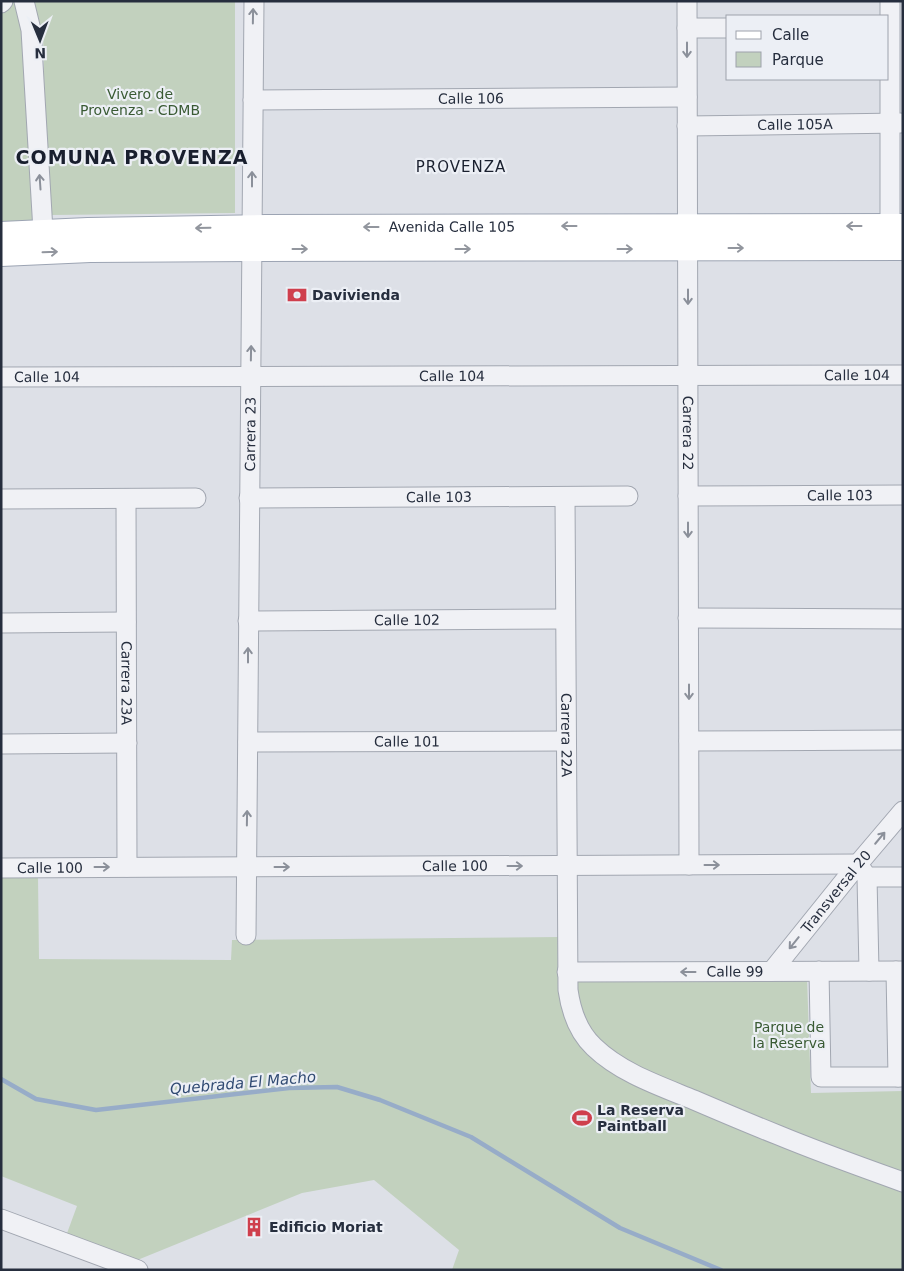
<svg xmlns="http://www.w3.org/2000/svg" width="904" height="1271" font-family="'DejaVu Sans',sans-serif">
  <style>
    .green { fill: #c2d1be }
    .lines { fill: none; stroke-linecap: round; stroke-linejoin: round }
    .stream { stroke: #97acc8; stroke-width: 4.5 }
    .minor-casing { stroke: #a2a7b1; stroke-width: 21 }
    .major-casing { stroke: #9ca4b3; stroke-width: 26 }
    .minor { stroke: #f0f1f5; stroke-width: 19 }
    .major { stroke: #fff; stroke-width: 24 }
    .oneway { stroke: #8b909a }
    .oneway2 { stroke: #92969e }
    .labels { text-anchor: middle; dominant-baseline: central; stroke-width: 4.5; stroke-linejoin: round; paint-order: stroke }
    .park-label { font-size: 14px; fill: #395a33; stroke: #eceff5 }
    .street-label { font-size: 14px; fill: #262e3e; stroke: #eceff5 }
    .poi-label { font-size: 14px; font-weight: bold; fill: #262e3e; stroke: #eceff5; text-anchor: start }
    .neighbourhood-label { font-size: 15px; letter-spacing: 1px; fill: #191f2e; stroke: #eceff5 }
    .water-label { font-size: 15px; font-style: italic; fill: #304a72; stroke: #eceff5 }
    .district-label { font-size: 19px; font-weight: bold; letter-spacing: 1px; fill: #191f2e; stroke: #eceff5 }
  </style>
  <rect width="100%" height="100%" fill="#dde0e7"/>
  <path class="green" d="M12 1H21L27 33 32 220 1 222V12Z
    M31 1H235V213L52 215 45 115 43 33Z
    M1 877H38L39 959 231 960 232 940 560 937 559 979 807 978 811 1093 903 1091V1270H452L459 1250 374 1180 302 1193 135 1261 66 1236 77 1206 1 1176Z"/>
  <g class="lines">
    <path class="stream" d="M1 1079 36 1099 96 1110 289 1088 337 1087 380 1100 471 1137 620 1228 721 1270"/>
    <defs>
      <g id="minor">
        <path d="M24 1 31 30 43 231"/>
        <path id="s1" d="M687 1 689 865"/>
        <path d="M1 3 3 1"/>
        <path d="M687 28H728"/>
        <path id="s2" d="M253 100 687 97"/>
        <path id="s3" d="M687 126 901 123"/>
        <path d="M890 226V1"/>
        <path id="s4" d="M1 377 903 375"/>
        <path id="s5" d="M688 496 903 495"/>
        <path id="s6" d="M565 497 568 990C571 1011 578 1032 594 1047 621 1073 660 1086 694 1100 722 1112 750 1124 778 1135 819 1152 861 1167 903 1182"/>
        <path id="s7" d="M249 498 628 496"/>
        <path d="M1 499 196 498"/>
        <path id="s8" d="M126 499 127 867"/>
        <path d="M688 618 903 619"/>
        <path id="s9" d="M248 621 565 619"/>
        <path d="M1 623 126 622"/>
        <path d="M689 741 903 740"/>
        <path id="s10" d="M248 742 566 741"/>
        <path d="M1 744 127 743"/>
        <path d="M860 867 867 877H903"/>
        <path id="s11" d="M1 868 858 864"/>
        <path d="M867 877 869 971"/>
        <path id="s12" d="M246 935 254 1"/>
        <path id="s13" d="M772 971 858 864 903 811"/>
        <path d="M819 971 821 1077H903"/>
        <path d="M896 971 898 1077"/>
        <path id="s14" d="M567 972 903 971"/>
        <path d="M1 1219 138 1270"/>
      </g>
      <g id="major">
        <path id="s15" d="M1 234 88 230 266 227 903 226"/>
        <path d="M1 254 90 250 251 249 903 248"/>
      </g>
    </defs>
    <use href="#minor" class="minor-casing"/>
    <use href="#major" class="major-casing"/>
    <use href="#minor" class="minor"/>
    <use href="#major" class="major"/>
  </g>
  <defs><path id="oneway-shaft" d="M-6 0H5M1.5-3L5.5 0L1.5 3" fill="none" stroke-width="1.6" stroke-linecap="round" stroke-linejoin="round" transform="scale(1.25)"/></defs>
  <g class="oneway">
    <use href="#oneway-shaft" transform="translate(253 16) rotate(-89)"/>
    <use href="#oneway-shaft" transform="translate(687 50) rotate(90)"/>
    <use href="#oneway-shaft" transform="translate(252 179) rotate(-90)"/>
    <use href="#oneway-shaft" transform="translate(40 182) rotate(-94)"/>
    <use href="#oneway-shaft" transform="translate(688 297) rotate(90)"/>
    <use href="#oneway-shaft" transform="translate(251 353) rotate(-89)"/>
    <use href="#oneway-shaft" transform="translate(688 530) rotate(90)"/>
    <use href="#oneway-shaft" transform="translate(248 655) rotate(-90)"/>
    <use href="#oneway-shaft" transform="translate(689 692) rotate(90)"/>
    <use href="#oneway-shaft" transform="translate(247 818) rotate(-89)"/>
    <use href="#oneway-shaft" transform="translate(880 838) rotate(-50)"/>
    <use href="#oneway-shaft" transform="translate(712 865)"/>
    <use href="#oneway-shaft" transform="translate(515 866)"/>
    <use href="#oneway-shaft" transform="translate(102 867)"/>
    <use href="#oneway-shaft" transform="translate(282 867)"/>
    <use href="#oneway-shaft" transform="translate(794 943) rotate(129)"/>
    <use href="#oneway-shaft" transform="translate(688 972) rotate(180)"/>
  </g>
  <g class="oneway2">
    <use href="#oneway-shaft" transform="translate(569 226) rotate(180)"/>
    <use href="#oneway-shaft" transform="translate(854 226) rotate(180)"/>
    <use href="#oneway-shaft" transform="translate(371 227) rotate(180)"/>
    <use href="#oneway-shaft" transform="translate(203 228) rotate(179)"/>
    <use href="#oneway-shaft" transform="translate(736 248)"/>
    <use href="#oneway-shaft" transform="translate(300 249)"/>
    <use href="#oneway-shaft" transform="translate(463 249)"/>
    <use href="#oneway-shaft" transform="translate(625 249)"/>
    <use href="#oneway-shaft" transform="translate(50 252) rotate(-2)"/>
  </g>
  <defs>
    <symbol id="bank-bare" viewBox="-9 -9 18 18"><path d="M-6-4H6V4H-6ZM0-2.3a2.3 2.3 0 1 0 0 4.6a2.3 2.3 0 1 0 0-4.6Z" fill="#cf3f4d" stroke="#eceff5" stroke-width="2.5" paint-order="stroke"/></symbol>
    <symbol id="stadium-bare" viewBox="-9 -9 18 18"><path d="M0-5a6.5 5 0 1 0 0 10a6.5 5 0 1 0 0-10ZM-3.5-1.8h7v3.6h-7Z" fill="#cf3f4d" stroke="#eceff5" stroke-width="2.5" paint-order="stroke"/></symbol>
    <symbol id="building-bare" viewBox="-9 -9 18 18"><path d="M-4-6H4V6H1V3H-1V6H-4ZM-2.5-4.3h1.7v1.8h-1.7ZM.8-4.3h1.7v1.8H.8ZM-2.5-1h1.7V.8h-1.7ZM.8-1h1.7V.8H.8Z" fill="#cf3f4d" stroke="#eceff5" stroke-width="2.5" paint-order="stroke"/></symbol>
  </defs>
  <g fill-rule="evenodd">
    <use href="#bank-bare" x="283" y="281" width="28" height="28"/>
    <use href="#stadium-bare" x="568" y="1104" width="28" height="28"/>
    <use href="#building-bare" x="240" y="1213" width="28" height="28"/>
  </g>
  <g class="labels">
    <g class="park-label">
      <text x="140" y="94">Vivero de<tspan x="140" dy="16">Provenza - CDMB</tspan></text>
      <text x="789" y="1027">Parque de<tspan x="789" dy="16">la Reserva</tspan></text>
    </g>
    <g class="street-label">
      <text stroke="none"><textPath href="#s2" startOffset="218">Calle 106</textPath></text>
      <text stroke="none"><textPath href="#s3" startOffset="108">Calle 105A</textPath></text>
      <text stroke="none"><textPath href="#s15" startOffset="451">Avenida Calle 105</textPath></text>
      <text stroke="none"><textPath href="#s4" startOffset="856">Calle 104</textPath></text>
      <text stroke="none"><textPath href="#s4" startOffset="451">Calle 104</textPath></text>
      <text stroke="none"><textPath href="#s4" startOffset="46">Calle 104</textPath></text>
      <text stroke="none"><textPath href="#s1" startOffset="432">Carrera 22</textPath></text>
      <text stroke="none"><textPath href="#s12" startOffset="501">Carrera 23</textPath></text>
      <text stroke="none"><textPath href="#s5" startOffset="152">Calle 103</textPath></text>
      <text stroke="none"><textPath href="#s7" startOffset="190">Calle 103</textPath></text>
      <text stroke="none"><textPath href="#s9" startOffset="159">Calle 102</textPath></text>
      <text stroke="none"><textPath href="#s8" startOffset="184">Carrera 23A</textPath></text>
      <text stroke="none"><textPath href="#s6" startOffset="238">Carrera 22A</textPath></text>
      <text stroke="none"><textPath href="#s10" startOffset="159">Calle 101</textPath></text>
      <text stroke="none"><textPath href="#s11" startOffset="454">Calle 100</textPath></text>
      <text stroke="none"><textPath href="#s11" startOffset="49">Calle 100</textPath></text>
      <text stroke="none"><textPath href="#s13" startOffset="102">Transversal 20</textPath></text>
      <text stroke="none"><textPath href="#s14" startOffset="168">Calle 99</textPath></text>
    </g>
    <g class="poi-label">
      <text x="312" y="295">Davivienda</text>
      <text x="597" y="1110">La Reserva<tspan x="597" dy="16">Paintball</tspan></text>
      <text x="269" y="1227">Edificio Moriat</text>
    </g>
    <g class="neighbourhood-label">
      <text x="461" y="167">PROVENZA</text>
    </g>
    <g class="water-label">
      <text transform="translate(243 1083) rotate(-5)">Quebrada El Macho</text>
    </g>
    <g class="district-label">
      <text x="132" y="157">COMUNA PROVENZA</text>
    </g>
  </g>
  <rect width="904" height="1271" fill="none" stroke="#262e3e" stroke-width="5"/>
  <rect x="726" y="15" width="162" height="65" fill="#eceff5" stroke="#9da2ac"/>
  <rect x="736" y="31" width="25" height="8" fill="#ffffff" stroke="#9da2ac"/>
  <text x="772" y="40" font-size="15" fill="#262e3e">Calle</text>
  <rect x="736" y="52" width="25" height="15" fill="#c2d1be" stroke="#9da2ac"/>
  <text x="772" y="65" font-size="15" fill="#262e3e">Parque</text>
  <g transform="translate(40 40) rotate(179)" stroke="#eceff5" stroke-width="4" paint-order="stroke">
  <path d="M0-4L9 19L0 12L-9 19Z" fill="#262e3e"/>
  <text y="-8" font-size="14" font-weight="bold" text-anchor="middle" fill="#262e3e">N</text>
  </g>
</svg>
